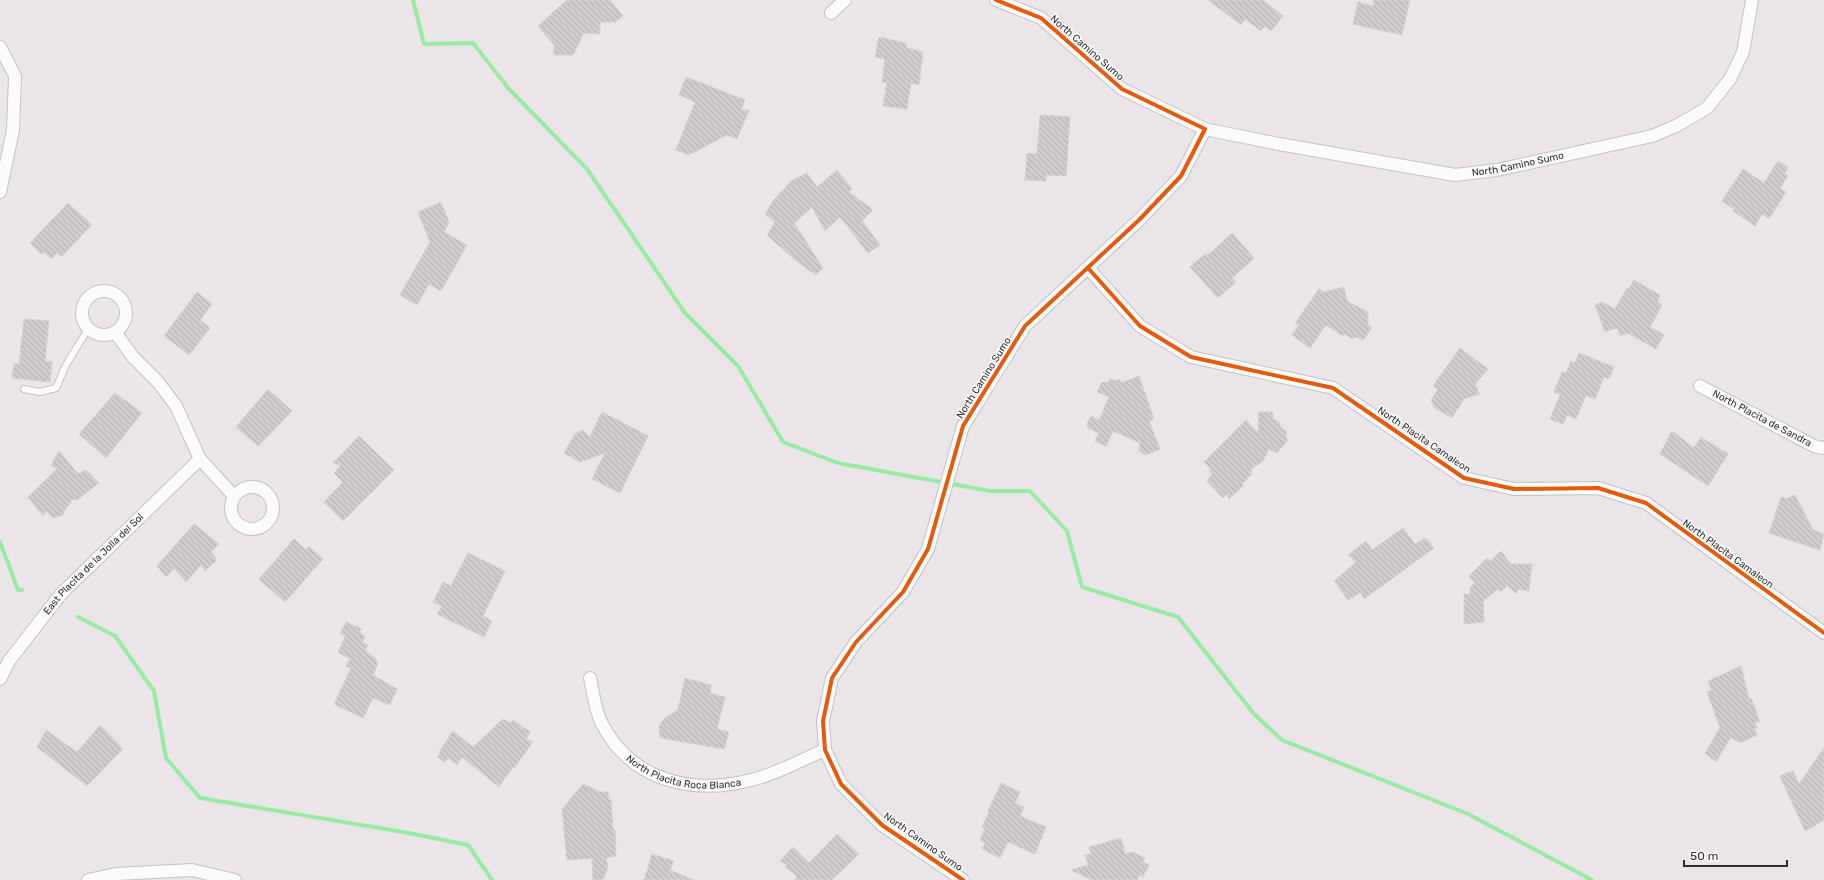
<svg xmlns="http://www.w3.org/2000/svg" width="1824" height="880" font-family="Rubik,sans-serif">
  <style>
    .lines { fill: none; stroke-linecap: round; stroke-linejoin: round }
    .stream { stroke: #99eba3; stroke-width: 4 }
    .building { fill: url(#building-back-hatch); stroke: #d6d0d3 }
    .lane-casing { stroke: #c3c2c3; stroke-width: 8 }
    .street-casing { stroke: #c3c2c3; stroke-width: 14 }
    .lane { stroke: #fcfbfc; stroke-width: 6 }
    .street { stroke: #fcfbfc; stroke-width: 12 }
    .cycleway-casing { stroke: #fff; stroke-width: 6 }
    .cycleway { stroke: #e8590c; stroke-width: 4 }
    .labels { text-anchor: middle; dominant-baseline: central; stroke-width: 3; stroke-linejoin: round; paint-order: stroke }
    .street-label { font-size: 10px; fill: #2e2e2e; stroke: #fff }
  </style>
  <defs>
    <pattern id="building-back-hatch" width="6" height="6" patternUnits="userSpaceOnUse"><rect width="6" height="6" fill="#d0cbce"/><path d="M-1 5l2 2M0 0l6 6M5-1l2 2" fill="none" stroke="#b3afb1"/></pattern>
  </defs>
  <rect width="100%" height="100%" fill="#ebe4e8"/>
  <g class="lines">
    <path class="stream" d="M413 0 424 44 473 43 509 89 587 169 685 313 738 366 783 442 838 463 990 491H1030L1067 531 1082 587 1178 617 1254 714 1282 740 1468 814 1592 880
      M0 542 18 590H22
      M78 617 115 636 154 691 166 758 200 798 409 833 468 845 492 880"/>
  </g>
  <path class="building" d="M567 0H610L623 16 615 22H600V34L584 33 573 55H554V45L538 26Z
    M1208 0H1263L1283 16 1271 31 1265 26 1261 31 1245 19 1241 25Z
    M1374 0H1410L1402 35 1353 24 1358 2 1373 6Z
    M879 37 906 43 907 48 923 52 919 85 911 83 907 109 883 106 887 82 882 83 885 59 875 57Z
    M686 77 745 100 741 110H749L737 139 727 135 689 155 676 150 695 102 679 95Z
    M1040 115 1070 117 1066 176 1046 175V181L1025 180 1027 153 1037 154Z
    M1778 161 1788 167 1784 174 1788 176 1780 188 1786 192 1769 219 1762 214 1755 226 1733 211 1734 209 1722 201 1743 169 1764 183Z
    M837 170 852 189 849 192 873 210 862 221 880 245 868 253 840 217 825 231 812 207 794 223 823 268 816 275 795 260 767 235 775 222 765 214 773 201 791 181 807 173 817 187Z
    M441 202 449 222 444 232 467 245 441 291 429 284 417 305 400 295 430 242 418 212Z
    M68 203 92 225 61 257 57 253 51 259 44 252 41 254 30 243Z
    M1232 233 1254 258 1232 278 1236 282 1218 298 1190 267 1206 253 1208 255Z
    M1634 280 1660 295 1657 302 1662 305 1650 327 1664 335 1656 349 1628 333 1620 336 1617 328 1605 332 1595 305 1602 302 1615 309 1627 288 1629 289Z
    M1344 287 1347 301 1368 312V325L1372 328 1363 340 1355 337 1353 339 1344 334 1343 336 1326 325 1310 348 1292 335 1299 325 1295 323 1319 289 1324 292Z
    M197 292 212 304 200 320 210 328 189 355 164 336Z
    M24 319 49 321 45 361 52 362 50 382 12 378 14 363 19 365Z
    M1460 348 1488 369 1475 384 1479 394 1464 399 1452 418 1435 408 1431 400 1438 389 1433 386Z
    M1579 353 1614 367 1609 379 1604 377 1595 399 1586 395 1576 419 1567 415 1563 424 1550 419 1560 395 1554 392 1562 372 1566 373 1571 361 1575 363Z
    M1139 376 1154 419 1149 421 1160 449 1145 455 1139 450 1140 443 1113 431 1106 446 1095 441 1099 433 1088 428 1087 424 1091 416 1099 420 1109 397 1097 392 1102 382 1108 383 1110 379 1115 381 1119 379 1121 383Z
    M268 389 292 411 258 446 236 427Z
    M115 393 142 413 106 458 79 434Z
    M602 412 648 436 620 493 592 479 605 453 580 462 564 453 575 434 583 430 590 437Z
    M1259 412H1273V419L1279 422 1281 428 1286 431V437L1288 440 1277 453 1269 449 1263 461 1251 469 1252 474 1242 484 1243 486 1229 499 1227 494 1223 498 1207 481 1212 474 1209 470 1210 468 1204 462 1246 420 1258 433Z
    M1672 431 1694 448 1701 437 1728 454 1708 486 1660 454Z
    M359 436 394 470 343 521 324 502 343 482 334 473 341 465 333 463Z
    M59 451 78 474 86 470 99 483 77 500 73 499 64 511 63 515 53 518 46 511 43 516 28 497 57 469 51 465Z
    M1795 495 1813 530 1824 534 1820 550 1769 533 1781 497 1786 499Z
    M194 524 219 544 211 552 217 560 205 571 201 565 186 582 174 568 166 577 157 566Z
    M1403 528 1415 544 1426 538 1434 548 1364 599 1361 592 1348 600 1334 581 1356 562 1348 555 1366 541 1372 550Z
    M294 539 306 550 309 546 323 559 285 602 259 579Z
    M1501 551 1511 564H1532L1529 591 1518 589 1516 594 1507 585 1501 592 1498 589 1483 601 1484 622 1464 624V594L1470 595V587L1475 583 1469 576 1487 558 1490 561Z
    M468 553 505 571 483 616 492 621 484 637 437 614 442 606 433 602 443 582 451 586Z
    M346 622 362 629 359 632 365 637 362 642 368 645 365 650 375 658 378 663 373 675 397 689 390 705 373 698 363 718 334 704 351 668 346 666 350 659 338 652 345 637 340 633Z
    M1741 666 1749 699 1751 698 1760 722H1755L1757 728H1754L1757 735 1740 743 1731 737 1716 762 1705 753 1720 728 1707 692 1712 690 1708 681Z
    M685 678 711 685 710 693 725 697 717 729 729 732 724 749 660 738 659 726 666 717 678 710Z
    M503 719 511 723 513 720 530 732 526 739 533 742 514 768 513 767 499 787 462 757 457 765 448 758 445 763 438 757 441 749 453 731 473 747Z
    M100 725 123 749 87 786 37 747 46 730 77 752Z
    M1824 748V820L1805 831 1780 776 1793 771 1799 784Z
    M1001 783 1020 792 1015 803 1024 807 1020 816 1046 827 1035 854 1008 842 1000 858 982 849 985 843 980 840 985 829 982 827 989 812 988 811Z
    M583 784 601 792H608L609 800 611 799 613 829 615 830 616 856 606 858 608 868 603 879 593 880 592 858 567 860 562 809Z
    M837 834 859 854 832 880H795L797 876 785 867 787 865 780 861 793 847 809 863Z
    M1121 838 1125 854 1133 852 1145 858 1143 862 1149 865 1143 877 1139 875 1137 880H1092L1071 870 1088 865 1085 855 1091 854 1089 847Z
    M652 854 674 861 670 870 694 880H644Z"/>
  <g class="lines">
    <defs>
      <path id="lane" d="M24 389 40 392 56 388 66 365 88 329"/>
      <g id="street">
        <path d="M831 13 845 0"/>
        <path d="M0 47 15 76 13 130 0 192"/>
        <path id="s1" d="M1205 129 1279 144 1455 175 1497 170 1652 136 1676 126 1707 108 1730 79 1743 52 1752 0"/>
        <path d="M1088 268 1140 326 1191 357 1333 388 1464 478 1514 489 1598 488 1646 503 1824 633"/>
        <circle cx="104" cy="313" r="22"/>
        <path d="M115 332 133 357 158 382 176 406 200 459 234 496"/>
        <path id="s2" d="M1700 386 1814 446 1824 448"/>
        <circle cx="252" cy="508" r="21"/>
        <path id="s3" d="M590 678C593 692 595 709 601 722 631 782 694 796 755 779 778 773 803 759 825 750"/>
        <path id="s4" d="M0 679 9 661 61 594 200 459"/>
        <path d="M88 880 116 874 192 870 235 880"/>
        <path d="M963 880 882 825 841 784 825 750 823 721 832 678 856 642 903 592 928 549 963 426 1025 326 1139 220 1181 176 1205 129 1122 89 1041 18 996 0"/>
      </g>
    </defs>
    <use href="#lane" class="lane-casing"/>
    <use href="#street" class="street-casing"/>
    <use href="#lane" class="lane"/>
    <use href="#street" class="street"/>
    <defs>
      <path id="cycleway" d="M1088 268 1140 326 1191 357 1333 388 1464 478 1514 489 1598 488 1646 503 1824 633
        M963 880 882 825 841 784 825 750 823 721 832 678 856 642 903 592 928 549 963 426 1025 326 1139 220 1181 176 1205 129 1122 89 1041 18 996 0"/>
    </defs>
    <use href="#cycleway" class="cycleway-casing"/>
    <use href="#cycleway" class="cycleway"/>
  </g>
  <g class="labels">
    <g class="street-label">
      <text transform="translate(1087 48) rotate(41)">North Camino Sumo</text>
      <text stroke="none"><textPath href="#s1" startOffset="318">North Camino Sumo</textPath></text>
      <text transform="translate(984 378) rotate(-58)">North Camino Sumo</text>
      <text stroke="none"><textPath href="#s2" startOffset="70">North Placita de Sandra</textPath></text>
      <text transform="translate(1424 440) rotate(34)">North Placita Camaleon</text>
      <text transform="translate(1728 554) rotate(36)">North Placita Camaleon</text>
      <text stroke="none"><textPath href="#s4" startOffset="149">East Placita de la Jolla del Sol</textPath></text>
      <text stroke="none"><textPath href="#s3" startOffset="150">North Placita Roca Blanca</textPath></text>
      <text transform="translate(923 842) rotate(35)">North Camino Sumo</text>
    </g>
  </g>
  <path d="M1684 860v6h103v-6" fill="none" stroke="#2e2e2e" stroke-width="2"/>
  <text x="1690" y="860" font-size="12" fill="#2e2e2e" stroke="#ffffff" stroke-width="3" paint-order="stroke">50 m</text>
</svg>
